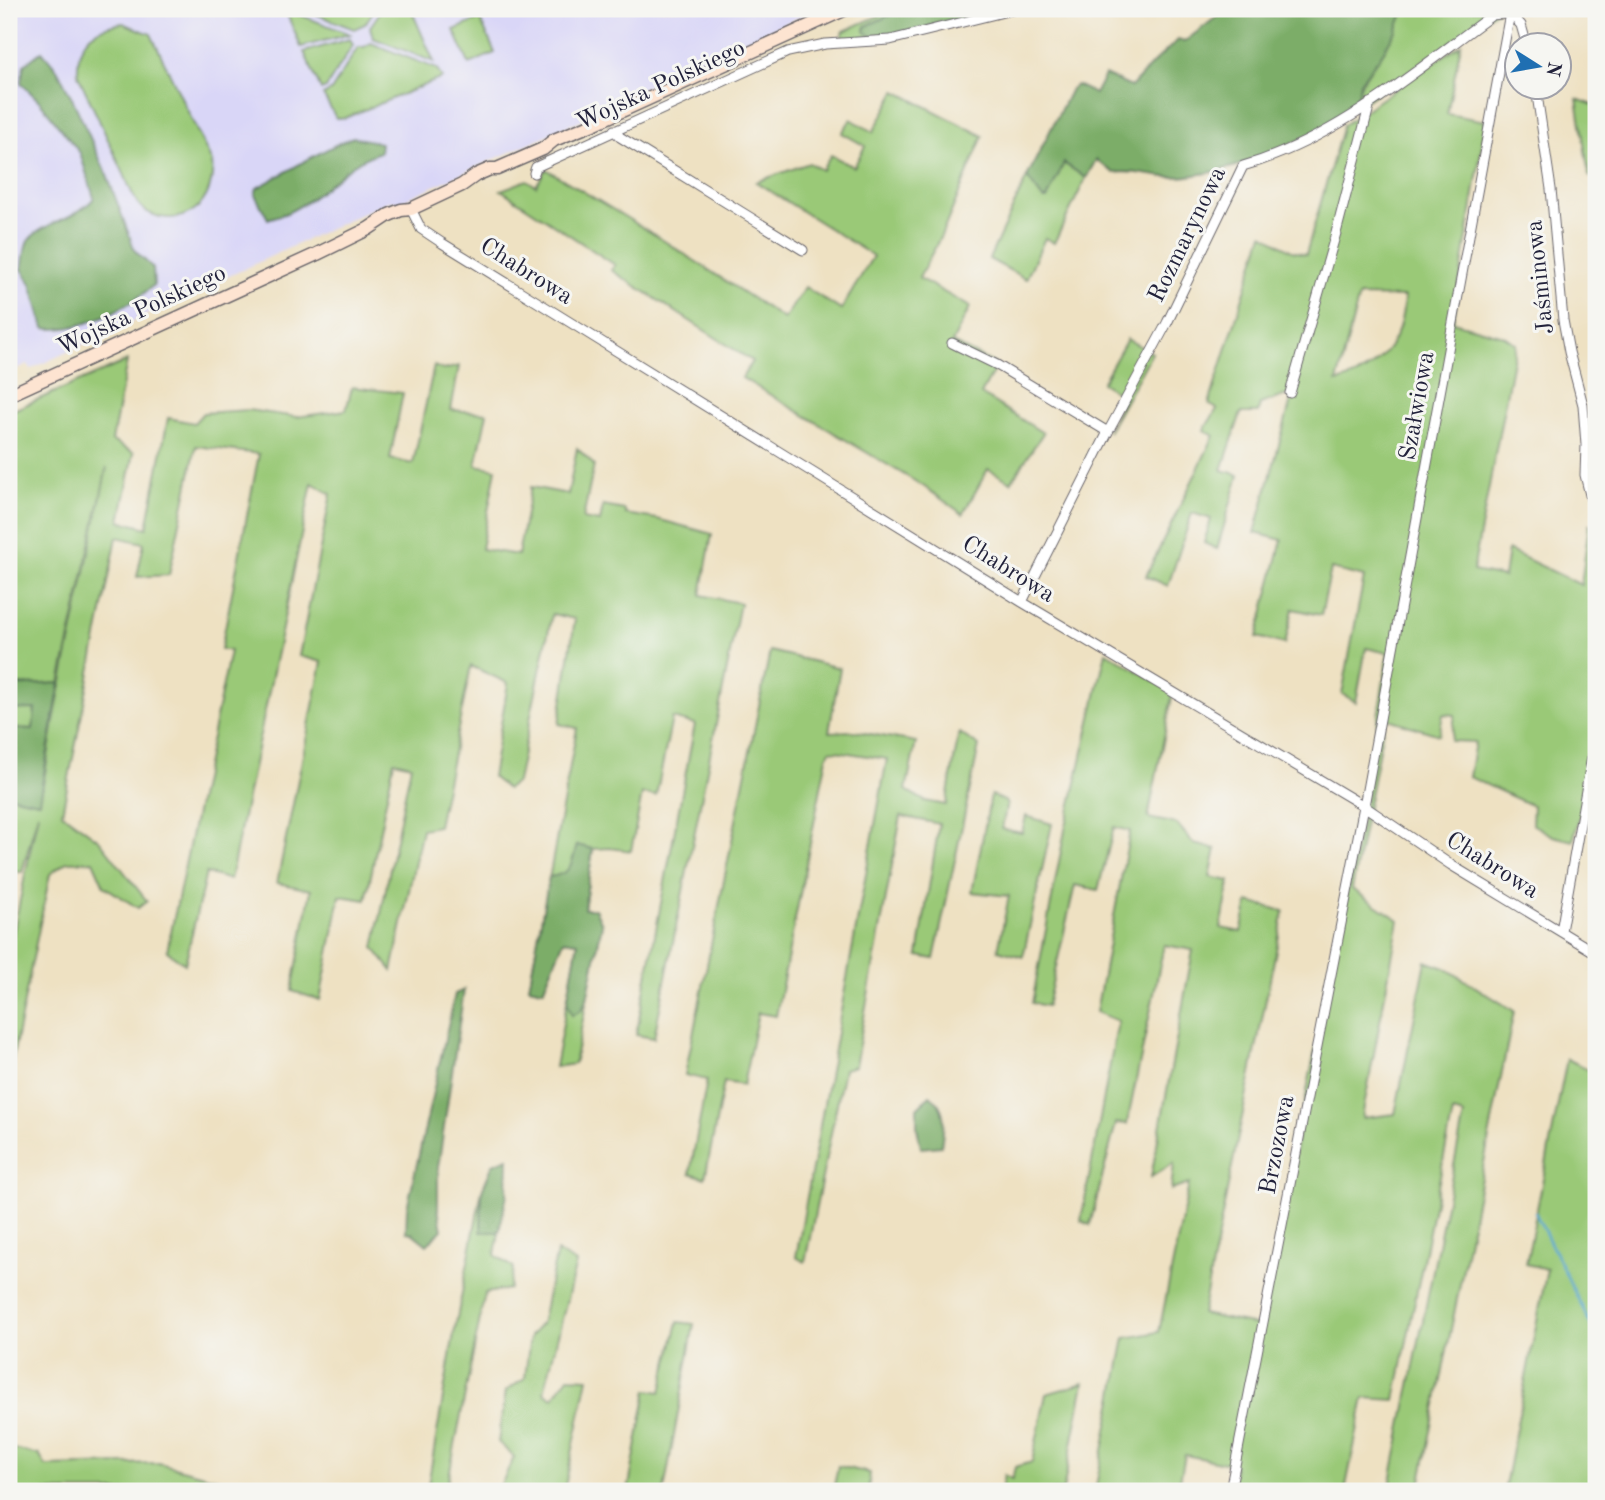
<svg xmlns="http://www.w3.org/2000/svg" width="1605" height="1500" font-family="'Old Standard TT',serif">
  <style>
    .built { fill: #d9d6f7 }
    .green { fill: #9ac977; stroke: #5e7659; stroke-width: 2; fill-rule: evenodd }
    .forest { fill: #7bad68; stroke: #4e6852; stroke-width: 2 }
    .lines { fill: none; stroke-linecap: round; stroke-linejoin: round }
    .stream { stroke: #55a5cf; stroke-width: 2.5 }
    .street-casing { stroke: #69656a; stroke-width: 11 }
    .secondary-casing { stroke: #69656a; stroke-width: 15 }
    .street { stroke: #fff; stroke-width: 9 }
    .secondary { stroke: #fde4d1; stroke-width: 12 }
    .labels { text-anchor: middle; dominant-baseline: central; stroke-width: 6; stroke-linejoin: round; paint-order: stroke }
    .street-label { font-size: 24px; fill: #22223b; stroke: #f6f6f2 }
  </style>
  <rect width="100%" height="100%" fill="#f6f6f2"/>
  <filter id="ink" filterUnits="userSpaceOnUse"><feTurbulence type="fractalNoise" baseFrequency=".0143" numOctaves="2"/><feDisplacementMap in="SourceGraphic" scale="14" xChannelSelector="R" yChannelSelector="G"/><feConvolveMatrix kernelMatrix="1 2 1 2 8 2 1 2 1" color-interpolation-filters="sRGB"/></filter>
  <filter id="wash" filterUnits="userSpaceOnUse"><feTurbulence type="fractalNoise" baseFrequency=".00686" numOctaves="4" result="noise"/><feDisplacementMap in="SourceGraphic" scale="28" xChannelSelector="R" yChannelSelector="G"/><feGaussianBlur stdDeviation="1.57" result="paint"/><feColorMatrix in="noise" values="0 0 0 0 0 0 0 0 0 0 0 0 0 0 0 0 0 1.4 0 .05"/><feComposite in="paint" operator="in"/></filter>
  <g filter="url(#wash)">
    <rect width="100%" height="100%" fill="#eee1c2"/>
    <path class="built" d="M9 9H817L647 86 612 106 399 202 389 201 31 369 28 364 9 373Z"/>
    <path class="green" d="M302 9H375L365 24 354 29Z
      M382 9H411L434 62 373 38 370 27Z
      M894 9H904L866 26 865 32 877 39H841L844 31Z
      M1405 9H1499L1357 107C1358 76 1370 73 1385 49 1393 35 1398 22 1405 9Z
      M292 12 350 34 301 47 287 14Z
      M480 19 495 53 469 64 454 30Z
      M123 23 151 34 212 162C214 179 209 200 194 210 178 222 154 220 140 206 132 198 128 182 123 172 108 140 93 107 78 75 76 41 91 28 123 23Z
      M350 39 353 45 326 88 321 90 304 52Z
      M371 43 437 69 442 78 345 118H336L323 95 331 91 358 47H364Z
      M1461 44 1447 114 1486 121 1453 322 1504 336 1516 344 1473 571 1504 577 1508 550 1581 585 1589 524 1596 526V755L1573 841 1553 836 1532 824 1533 806 1469 777 1475 742 1451 741 1455 715 1443 714 1439 735 1385 718 1352 889 1399 920 1362 1118 1395 1114 1426 961 1445 968 1514 1011 1419 1491H1389L1464 1115 1453 1112 1395 1400 1364 1398 1345 1491H1230L1235 1465 1185 1455 1178 1491H1095L1125 1338 1159 1332 1189 1184 1171 1190 1174 1163 1151 1177 1193 950 1164 945 1127 1124 1116 1123 1090 1225 1081 1221 1118 1021 1096 1012 1130 831 1114 827 1098 890 1075 885 1047 1006 1032 1003 1065 830 1106 652 1173 692 1148 818 1177 824 1194 844 1216 849 1210 877 1230 881 1221 928 1241 932 1248 902 1284 911 1202 1314 1260 1326 1364 806 1388 653 1366 648 1356 702 1342 694 1364 577 1331 569 1321 615 1293 609 1285 644 1257 637 1282 540 1255 533 1293 393 1260 404 1258 413H1241L1222 470 1239 475 1217 549 1204 543 1211 519 1192 513 1168 586 1146 576 1214 436 1204 430 1217 409 1209 404 1263 234 1292 251 1306 254 1343 125ZM1359 296 1404 297C1403 340 1379 372 1337 382Z
      M896 91 983 136 942 234 919 278 970 307 952 343 997 365 981 394 1043 433 1011 482 988 469 963 514 923 486 742 378 752 361 611 270 615 265 501 190 527 180 536 186 546 169 655 235 784 319 805 287 841 310 873 256 756 182 809 163 822 170 831 155 854 167 865 146 842 133 851 119 873 132Z
      M1577 99 1596 106V179L1589 176Z
      M1063 163 1086 178 1054 243 1045 238 1026 279 989 259 1027 177 1043 199Z
      M1127 339 1152 353 1108 432 1123 396 1102 383Z
      M127 361 112 441 134 453 120 521 147 528 168 418 194 423 203 413 248 410 296 417 346 410 352 387 403 393 390 459 413 464 434 366 443 370 459 366 451 410 487 413 476 465 496 469 481 549 518 555 531 487 568 494 577 448 594 465 583 519 600 522 603 506 625 510V514L657 519 712 534 701 595 740 603 654 1038 636 1035 695 724 672 718 656 796 642 794 631 851 610 848 593 849 584 909H595L602 924 574 1064 555 1067 578 942 564 940 543 990 529 987 577 728 559 724 575 619 552 614 517 782 507 789 492 777 508 683 471 666 438 826 422 829 392 971 374 948 411 765 394 761 366 900 340 896 320 1000 292 991 311 890 277 883 322 662 299 656 331 494 312 483 230 880 206 873 185 964 167 951 230 651 221 649 259 454 196 446 169 575 137 577 144 543 117 537 62 813 99 840 147 901 138 908 104 886 93 861 67 862 50 874 9 1076V953L38 813 22 872H9V796L40 802 57 705 107 467 60 683 9 686V412Z
      M770 651 840 668 829 732 854 731 916 742 906 790 925 801 946 805 959 733 979 746 934 959 918 956 939 824 901 816 855 1066 844 1069 805 1262 796 1257 887 759 830 750 827 757 776 1016 758 1013 743 1085 724 1082 705 1178 690 1173 707 1080 685 1075Z
      M35 708 33 729 9 728V710Z
      M991 795 1007 802 1002 829 1022 833 1026 816 1052 824 1023 957 998 950 1009 896 972 892Z
      M1567 1059 1596 1073V1491H1504L1547 1269 1526 1264Z
      M482 1190 481 1232H499L495 1255 514 1268 509 1289 485 1293 446 1491H427L453 1339Z
      M557 1252 576 1263 544 1392 553 1398 568 1377 588 1378 564 1491H492L499 1489 514 1457 498 1442 506 1391 525 1378 530 1336 541 1324Z
      M678 1322 694 1324 664 1491H628L647 1390 661 1392Z
      M1084 1383 1063 1491H1001L1004 1475 1012 1479 1015 1467 1032 1462 1046 1394Z
      M14 1449 39 1455 46 1466 159 1463 264 1491H9V1459Z
      M838 1466 870 1473 868 1491H833Z"/>
    <path class="forest" d="M904 9H1004L877 39 865 32 866 26Z
      M1227 9H1405L1396 31 1380 57 1360 82 1357 107C1303 141 1238 175 1173 177 1153 178 1134 169 1114 173L1096 160 1086 178 1064 163 1047 199H1043L1027 177 1071 89 1076 85 1095 94 1105 75 1131 87 1154 62 1178 40 1184 42Z
      M42 51 57 69 72 98 107 175 135 251 153 268 154 285C130 307 76 334 44 328L31 284 22 269C24 261 24 248 28 241 41 223 77 219 94 198L80 153 39 101 21 83 24 65Z
      M353 137 381 143 380 152C344 163 323 196 289 212 283 215 275 216 268 219L255 195 257 188C289 171 319 151 353 137Z
      M60 683 39 802 9 796V728L33 729 35 709 9 710V686Z
      M577 845 593 849 584 909H595L602 924 587 999 581 1010 572 1015 567 1002 578 942 564 940 543 990 529 987 549 877C572 874 571 865 577 845Z
      M464 990 438 1168V1209L442 1230 427 1245 412 1233 406 1232 407 1208 455 994Z
      M930 1095C948 1108 944 1126 941 1146L921 1148 917 1128V1108Z
      M508 1158 507 1195 499 1232H481L482 1190 493 1164Z"/>
    <g class="lines">
      <path class="stream" d="M1535 1212 1596 1335
        M1594 1491 1596 1479"/>
    </g>
  </g>
  <g filter="url(#ink)">
    <g class="lines">
      <defs>
        <path id="street" d="M1510 13 1521 25 1527 46
          M1536 88 1551 189 1563 320 1569 352 1583 405 1586 445 1585 475 1592 503
          M614 130 620 137 803 250
          M534 173 536 167 788 52 825 44 890 40 1016 9
          M411 209 421 229 442 243 1022 602 1364 806 1451 865 1596 953
          M952 343 997 365 1108 432
          M1290 393 1336 233 1370 103
          M1022 602 1108 432 1167 323 1243 166C1336 140 1415 71 1492 15L1510 13 1515 9
          M1561 931 1596 734
          M1230 1491 1364 806 1510 13"/>
        <path id="secondary" d="M9 395 317 254 368 229 389 215 401 210 411 209 462 185 476 175 490 169H497L543 149 554 140 593 124 846 9"/>
      </defs>
      <use href="#street" class="street-casing"/>
      <use href="#secondary" class="secondary-casing"/>
      <use href="#street" class="street"/>
      <use href="#secondary" class="secondary"/>
    </g>
  </g>
  <g class="labels">
    <g class="street-label">
      <text transform="translate(661 86) rotate(-25)">Wojska Polskiego</text>
      <text transform="translate(1188 235) rotate(-64)">Rozmarynowa</text>
      <text transform="translate(526 272) rotate(32)">Chabrowa</text>
      <text transform="translate(1541 277) rotate(-96)">Jaśminowa</text>
      <text transform="translate(142 311) rotate(-25)">Wojska Polskiego</text>
      <text transform="translate(1418 406) rotate(-80)">Szałwiowa</text>
      <text transform="translate(1008 570) rotate(32)">Chabrowa</text>
      <text transform="translate(1492 866) rotate(32)">Chabrowa</text>
      <text transform="translate(1278 1145) rotate(-79)">Brzozowa</text>
    </g>
  </g>
  <rect width="1605" height="1500" fill="none" stroke="#f6f6f2" stroke-width="35"/>
  <g transform="translate(1538 66) rotate(101)"><circle r="33" fill="#f6f6f2" stroke="#a1a1a9" stroke-width="2"/>
  <path d="M0-5L12 26L0 18L-12 26Z" fill="#1f6fb2"/>
  <text y="-10" font-size="19" font-weight="bold" text-anchor="middle" fill="#22223b">N</text>
  </g>
</svg>
